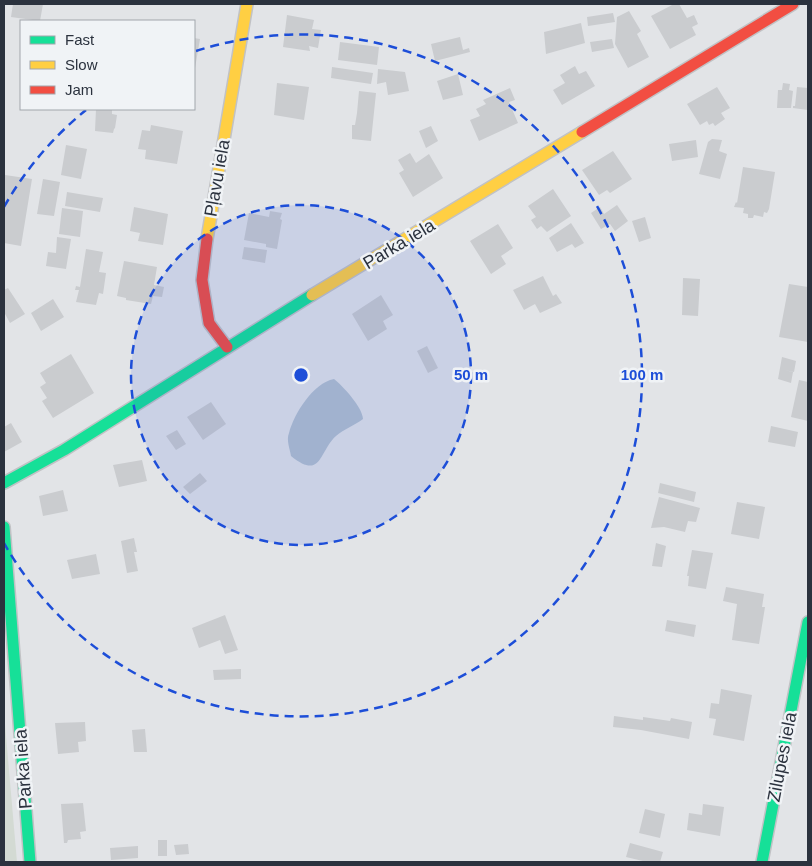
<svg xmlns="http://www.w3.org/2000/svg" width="812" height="866" font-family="Arial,sans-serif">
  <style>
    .green { fill: #d3dad3 }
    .water { fill: #b3c1cf }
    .building { fill: #cacccf }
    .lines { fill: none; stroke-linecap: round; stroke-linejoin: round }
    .fast-casing { stroke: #c1c2c5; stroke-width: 14 }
    .slow-casing { stroke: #c1c2c5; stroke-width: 14 }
    .jam-casing { stroke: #c1c2c5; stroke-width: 14 }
    .fast { stroke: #16e098; stroke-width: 11 }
    .slow { stroke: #ffcf43; stroke-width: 11 }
    .jam { stroke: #f24e42; stroke-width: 11 }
    .ring { fill: none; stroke: #1d4ed8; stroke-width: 2.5; stroke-dasharray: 9 6 }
    .labels { text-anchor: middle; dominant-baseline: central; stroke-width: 5; stroke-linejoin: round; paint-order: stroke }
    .street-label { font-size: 18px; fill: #2b323e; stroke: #f0f3f6 }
    .centre { fill: #1d4ed8; stroke: #f0f3f6; stroke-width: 2.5 }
    .ring-label { font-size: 15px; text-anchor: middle; font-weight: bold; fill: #1d4ed8; stroke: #f0f3f6; stroke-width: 5; stroke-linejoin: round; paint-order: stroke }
  </style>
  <rect width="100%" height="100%" fill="#e2e4e7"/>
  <path class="green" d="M4 713 17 862H4Z"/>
  <path class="water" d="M334 379C343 386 363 408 363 419 355 425 344 429 336 436 319 451 322 481 291 456 290 449 286 440 289 433 294 414 313 383 334 379Z"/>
  <path class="building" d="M13 4H43L40 21 11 17Z
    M674 4H679L687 18 694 15 698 24 692 27 696 35 670 49 651 16Z
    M629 11 641 31 637 34 649 57 628 68 615 44 617 17Z
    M613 13 615 22 588 26 587 17Z
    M287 15 314 20 312 29 321 30 318 48 309 46 310 51 283 47Z
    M581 23 585 43 546 54 544 32Z
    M460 37 463 50 469 48 470 52 435 61 431 44Z
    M194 38 200 39 195 68H194Z
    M612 39 614 48 592 52 590 42Z
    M340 42 379 47 377 65 338 60Z
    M575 66 579 74 586 71 595 86 562 105 553 90 565 83 560 75Z
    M332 67 373 73 371 84 331 78Z
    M378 69 405 72 409 91 388 95 386 82 377 84Z
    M458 74 463 95 443 100 437 81Z
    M277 83 309 87 304 120 274 115Z
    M783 83 790 84 789 90 793 91 791 108H777L778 90H782Z
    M717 87 730 108 721 113 725 119 715 126 713 123 709 125 707 121 700 125 687 104Z
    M797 87 808 88V110L793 108V106H795Z
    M510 88 515 100 509 102 518 123 479 141 470 120 480 116 476 109 486 104 483 100Z
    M359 91 376 93 371 141 352 139V125H355L357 113Z
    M96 109H112V114L117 115 115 128 114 129 113 133 95 131Z
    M151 125 183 131 177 164 145 159 146 150 138 149 142 130 150 131Z
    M431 126 438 141 426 148 419 131Z
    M712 139 722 140 719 151 727 154 720 179 699 174 708 142Z
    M696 140 698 157 672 161 669 144Z
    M66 145 87 149 81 179 61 175Z
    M613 151 632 179 610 193 607 190 599 195 582 170Z
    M410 153 416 163 429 154 443 178 413 197 399 173 404 170 398 160Z
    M743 167 775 172 769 209 767 213 764 212 763 217 754 215 753 218H748V214L743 213 744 208 734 207 736 202 737 203Z
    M5 175 32 179 21 246 4 243Z
    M43 179 60 182 54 216 37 214Z
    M553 189 571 216 547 232 541 226 537 229 531 220 536 217 528 206Z
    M67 192 103 198 100 212 65 206Z
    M617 205 628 221 615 231 610 224 601 229 591 213 600 207 604 214Z
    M134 207 168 214 163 245 138 241 140 233 130 231Z
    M62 208 83 211 80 237 59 234Z
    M270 211 282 213 280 219 282 220 277 249 266 247V244L244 240 249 213 269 217Z
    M645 217 651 238 639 242 632 221Z
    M571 223 584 243 575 248 572 244 557 252 549 238Z
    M498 224 513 248 501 256 506 264 491 274 470 241Z
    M57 237 71 239 66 269 46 266 48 252 56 253Z
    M244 247 267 250 265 263 242 259Z
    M86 249 103 252 99 272 106 273 103 294 99 293 96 305 76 302 79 290H75L76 286 80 287Z
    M124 261 157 267 154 285 164 287 162 297 153 296 151 304 126 300V298L117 296Z
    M543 276 553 296 556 294 562 303 540 313 535 304 524 310 513 290Z
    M683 278 700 279 698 316 682 315Z
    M789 284 808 287V342L779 337Z
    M8 288 25 314 10 323 4 312V290Z
    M381 295 393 315 383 321 387 329 368 341 352 314Z
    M53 299 64 317 41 331 31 313Z
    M427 346 438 368 428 373 417 351Z
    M71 354 94 393 53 418 42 401 47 398 40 387 46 383 40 373Z
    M782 357 796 361 794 372 784 370 793 372 791 383 778 379Z
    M799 380 808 382V421L791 417Z
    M211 402 226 424 203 440 187 417Z
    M11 423 22 442 4 452V427Z
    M771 426 798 432 795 447 768 442Z
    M177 430 186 444 176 450 166 436Z
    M142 460 147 481 119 487 113 465Z
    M200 473 207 481 190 494 183 487Z
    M660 483 696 492 694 502 658 493Z
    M63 490 68 511 43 516 39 496Z
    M659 497 700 508 696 522 688 521 685 532 664 527 651 528Z
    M737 502 765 507 759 539 731 534Z
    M134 538 137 552H134L138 571 127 573 121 541Z
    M656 543 666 546 662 567 652 566Z
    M692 550 713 553 706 589 688 586 689 576H687Z
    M96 554 100 574 72 579 67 560Z
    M726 587 764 594 762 607H765L759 644 732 640 737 604 723 601Z
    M225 615 238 650 225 654 220 640 199 648 192 628Z
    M667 620 696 625 694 637 665 631Z
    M241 669V679L214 680 213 670Z
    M721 689 752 695 744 741 713 735 716 719 709 718 711 703 719 704Z
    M614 716 643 720V717L670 721 671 718 692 722 689 739 641 730 613 727Z
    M85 722 86 741 78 742 79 752 58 754 55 723Z
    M145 729 147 752H134L132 730Z
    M83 803 86 831 80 832 81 839 68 840 67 843H64L61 804Z
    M703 804 724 807 720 836 687 830 689 813 702 815Z
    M645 809 665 814 660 838 639 833Z
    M158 840H167V856H158Z
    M630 843 663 852 660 862H647L626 857Z
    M188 844 189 854 176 855 174 845Z
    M138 846V858L111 860 110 848Z"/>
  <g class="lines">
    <defs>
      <path id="fast" d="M4 483 64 450 312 295
        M4 527 30 862
        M762 862 808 622"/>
      <path id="slow" d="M207 239 247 4
        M312 295 582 132"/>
      <path id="jam" d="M582 132 793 4
        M207 239 202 280 209 323 227 347"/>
    </defs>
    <use href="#fast" class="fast-casing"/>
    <use href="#slow" class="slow-casing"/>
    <use href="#jam" class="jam-casing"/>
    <use href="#fast" class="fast"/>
    <use href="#slow" class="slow"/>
    <use href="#jam" class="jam"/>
  </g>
  <circle cx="301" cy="375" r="170" fill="#1d4ed8" fill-opacity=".12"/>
  <g class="ring">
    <circle cx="301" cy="375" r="170"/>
    <path d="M4 207A341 341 0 0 1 86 110M196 51A341 341 0 1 1 4 543"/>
  </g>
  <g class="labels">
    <g class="street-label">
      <text transform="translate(217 178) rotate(-80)">Pļavu iela</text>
      <text transform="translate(399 244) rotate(-31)">Parka iela</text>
      <text transform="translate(782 757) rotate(-79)">Zilupes iela</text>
      <text transform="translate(23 769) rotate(-94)">Parka iela</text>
    </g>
  </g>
  <circle cx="301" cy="375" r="8" class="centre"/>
  <g class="ring-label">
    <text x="471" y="380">50 m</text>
    <text x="642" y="380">100 m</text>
  </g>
  <rect width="812" height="866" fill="none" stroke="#2b323e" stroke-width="10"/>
  <rect x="20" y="20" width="175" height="90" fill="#f0f3f6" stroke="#a1a6ac"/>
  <rect x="30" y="36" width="25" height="8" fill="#16e098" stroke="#a1a6ac"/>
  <text x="65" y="45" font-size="15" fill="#2b323e">Fast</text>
  <rect x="30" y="61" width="25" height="8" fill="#ffcf43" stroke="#a1a6ac"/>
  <text x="65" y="70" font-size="15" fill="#2b323e">Slow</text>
  <rect x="30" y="86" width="25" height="8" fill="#f24e42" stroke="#a1a6ac"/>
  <text x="65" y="95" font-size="15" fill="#2b323e">Jam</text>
</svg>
